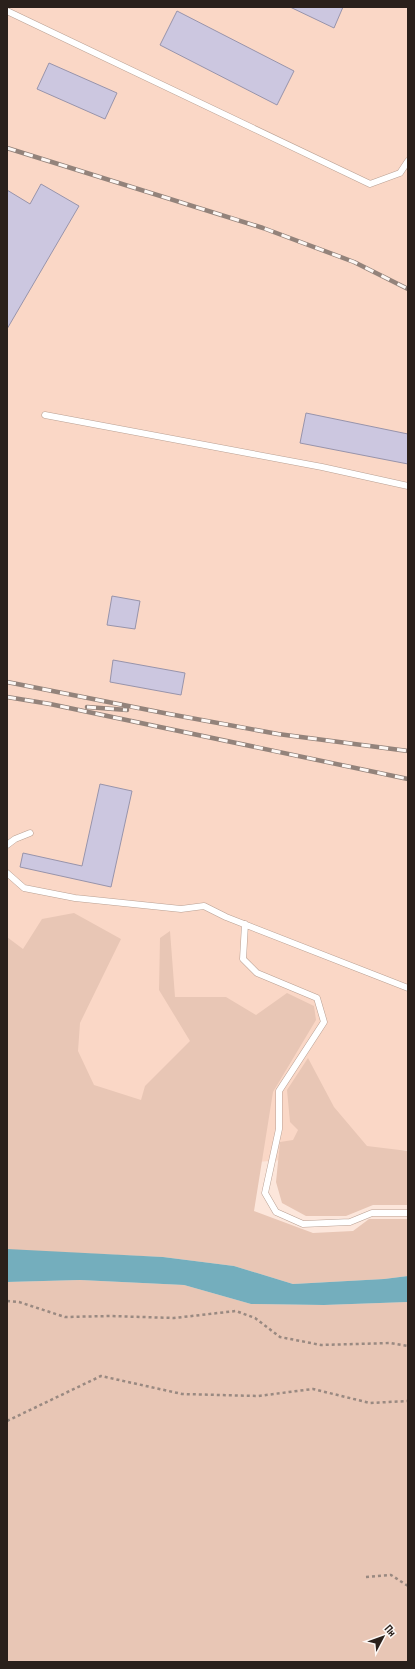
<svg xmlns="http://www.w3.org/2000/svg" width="415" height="1669" font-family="'PT Sans Narrow',sans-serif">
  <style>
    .built { fill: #fad7c6 }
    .green { fill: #e8c6b5 }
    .water { fill: #74aebd }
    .building { fill: #ccc7e0; stroke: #9894ab }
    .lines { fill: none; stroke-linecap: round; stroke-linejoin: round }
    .lane-casing { stroke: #b9a093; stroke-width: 7 }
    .path { stroke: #998981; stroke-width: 2.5; stroke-dasharray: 3 3; stroke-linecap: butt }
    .lane { stroke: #fff; stroke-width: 6 }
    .rail-casing { stroke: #93837b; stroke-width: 4.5 }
    .rail { stroke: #fcf7f4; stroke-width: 3; stroke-dasharray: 9; stroke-linecap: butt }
  </style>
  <rect width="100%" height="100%" fill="#fce6db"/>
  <path class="built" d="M7 7H408V1150L157 1170 7 1062Z"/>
  <path class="green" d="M74 913 121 939 80 1023 78 1051 94 1085 141 1100 145 1086 190 1041 159 990 160 938 170 931 175 997H226L256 1015 287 993 314 1006 316 1020 273 1092 254 1211 313 1233 353 1231 369 1219H408V1276L384 1279 293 1284 234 1266 163 1257 7 1250V937L23 949 42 919Z
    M308 1058 334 1107 367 1146 408 1151V1205H373L346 1216H306L282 1203 276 1182 280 1142 293 1140 298 1130 290 1122 287 1090Z
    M80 1280 184 1285 251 1304 324 1305 408 1302V1662H7V1282Z"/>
  <path class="water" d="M7 1249 163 1257 234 1266 293 1284 384 1279 408 1276V1302L324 1305 251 1304 184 1285 80 1280 7 1282Z"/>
  <path class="building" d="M290 7H343L334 28Z
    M177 11 294 71 277 105 160 45Z
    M49 63 117 93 105 119 37 89Z
    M41 184 79 206 7 329V190L30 204Z
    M306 413 408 434V464L300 443Z
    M112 596 140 601 135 629 107 625Z
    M113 660 185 673 181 695 110 682Z
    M100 784 132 791 111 887 20 867 23 853 82 866Z"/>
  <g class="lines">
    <defs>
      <path id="lane" d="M7 11 370 184 400 173 408 161
        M45 415 322 467 408 486
        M7 845 15 839 30 833
        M7 873 24 888 75 898 181 909 204 906 226 917 408 988
        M245 924 243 959 257 973 317 998 324 1022 279 1091V1129L265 1193 276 1212 303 1224 350 1222 372 1213H408"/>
    </defs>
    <use href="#lane" class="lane-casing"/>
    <path class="path" d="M7 1301 19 1302 65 1317 110 1316 174 1318 236 1311 255 1318 280 1337 321 1345 390 1343 408 1346
      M7 1421 101 1376 182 1394 258 1396 313 1389 370 1403 408 1401
      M366 1577 391 1575 408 1586"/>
    <use href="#lane" class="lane"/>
    <defs>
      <path id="rail" d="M7 148 263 228 354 262 408 289
        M7 682 169 714 278 734 408 751
        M7 697 50 704 408 779
        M87 707 127 710"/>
    </defs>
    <use href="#rail" class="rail-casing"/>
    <use href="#rail" class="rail"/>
  </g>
  <rect width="415" height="1669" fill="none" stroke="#2a201b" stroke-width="16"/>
  <g transform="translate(383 1637) rotate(49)" stroke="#fcf7f4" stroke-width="3" paint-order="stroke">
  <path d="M0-3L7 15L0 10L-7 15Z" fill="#2a201b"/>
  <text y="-6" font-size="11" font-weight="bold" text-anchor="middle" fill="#2a201b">Пн</text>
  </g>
</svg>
